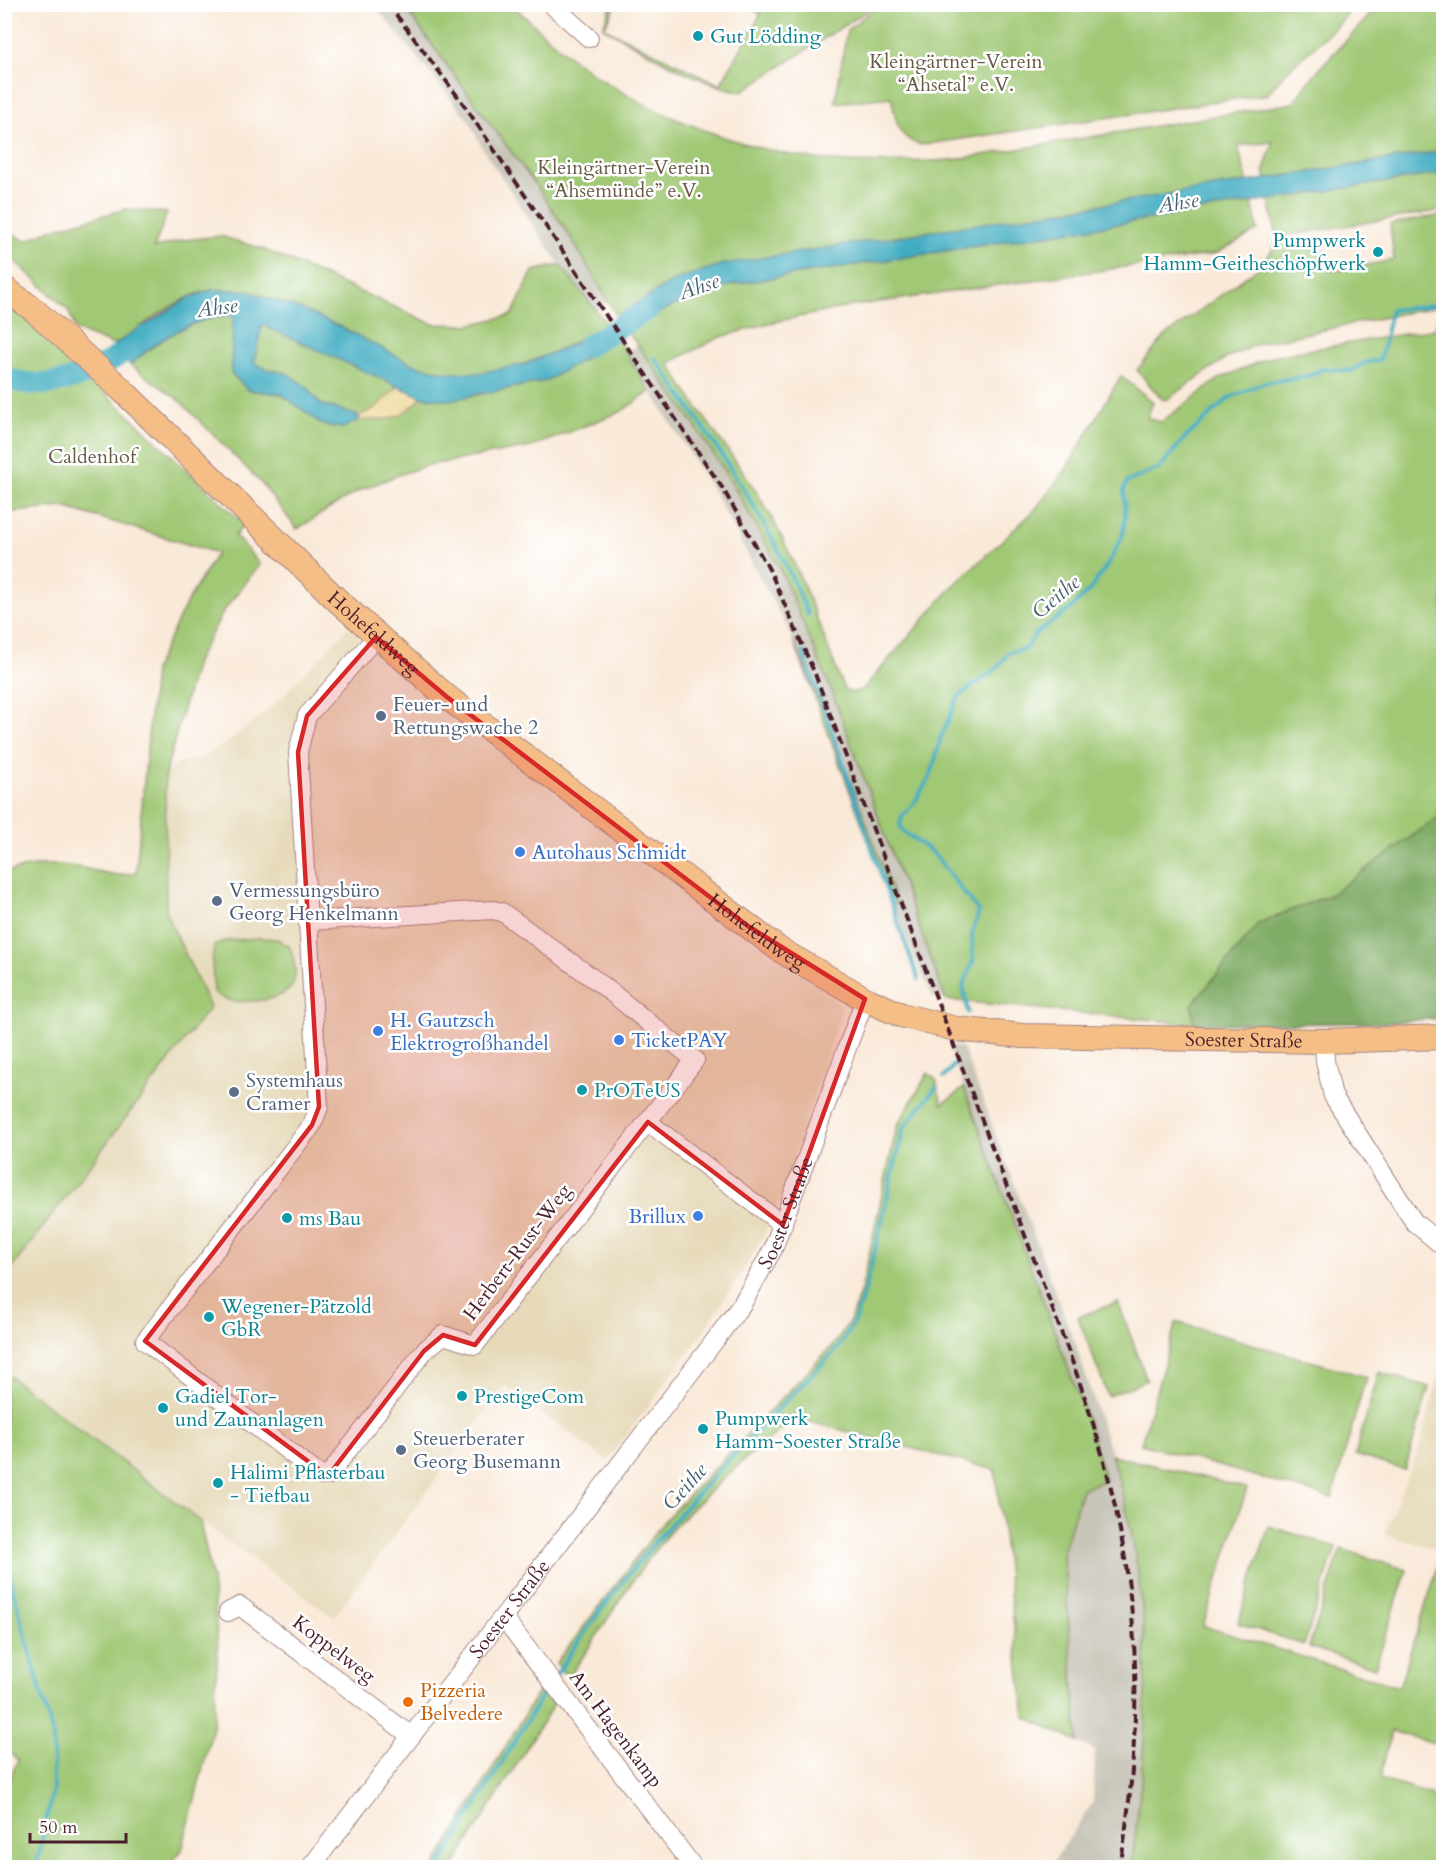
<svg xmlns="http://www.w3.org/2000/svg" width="1448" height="1872" font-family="Cardo,serif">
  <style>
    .built { fill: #e6daba }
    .industrial { fill: #c8c4b8 }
    .green { fill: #a0c874; stroke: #757450; stroke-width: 1.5 }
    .forest { fill: #80ac66; stroke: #656648; stroke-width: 1.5 }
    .sand { fill: #eeda9e; stroke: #9c7c64; stroke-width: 1.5 }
    .water { fill: #43adc2; stroke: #466676; stroke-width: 1.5 }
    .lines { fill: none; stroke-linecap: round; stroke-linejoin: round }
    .stream { stroke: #43adc2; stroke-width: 4 }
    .river { stroke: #43adc2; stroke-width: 22 }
    .minor-casing { stroke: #a28482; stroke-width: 20 }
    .major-casing { stroke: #a28482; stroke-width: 26 }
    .minor { stroke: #fff; stroke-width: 18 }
    .major { stroke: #f6be87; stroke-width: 24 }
    .rail { stroke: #4a1f2b; stroke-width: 4; stroke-dasharray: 9 4.5; stroke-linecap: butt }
    .marked { fill: #d62828; fill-opacity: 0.2; stroke: #d62828; stroke-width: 4.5; stroke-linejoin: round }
    .culture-dot { fill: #0f9aa8; stroke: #fff; stroke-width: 2 }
    .service-dot { fill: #5c6f8a; stroke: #fff; stroke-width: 2 }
    .shop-dot { fill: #3f7fe0; stroke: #fff; stroke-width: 2 }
    .food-dot { fill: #e8710a; stroke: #fff; stroke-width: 2 }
    .labels { text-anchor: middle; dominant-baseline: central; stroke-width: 5; stroke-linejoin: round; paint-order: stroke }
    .culture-label { font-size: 20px; fill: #0d838f; stroke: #fff; text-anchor: start }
    .park-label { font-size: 20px; fill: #685a45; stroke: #fff }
    .street-label { font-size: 20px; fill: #4a1f2b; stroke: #fff }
    .service-label { font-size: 20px; fill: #4e5e75; stroke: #fff; text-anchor: start }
    .shop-label { font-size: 20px; fill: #366cbe; stroke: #fff; text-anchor: start }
    .food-label { font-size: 20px; fill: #c56008; stroke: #fff; text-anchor: start }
    .water-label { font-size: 21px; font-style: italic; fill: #475f6f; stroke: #fff }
  </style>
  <rect width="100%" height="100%" fill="#fff"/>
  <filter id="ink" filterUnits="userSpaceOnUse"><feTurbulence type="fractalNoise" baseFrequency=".0167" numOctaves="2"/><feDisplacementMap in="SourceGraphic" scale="12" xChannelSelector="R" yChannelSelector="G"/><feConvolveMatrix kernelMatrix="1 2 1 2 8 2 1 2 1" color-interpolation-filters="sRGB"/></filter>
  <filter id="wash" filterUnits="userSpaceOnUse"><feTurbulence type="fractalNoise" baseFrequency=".008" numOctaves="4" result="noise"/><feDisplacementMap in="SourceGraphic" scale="24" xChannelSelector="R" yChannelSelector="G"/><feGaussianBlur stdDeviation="1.35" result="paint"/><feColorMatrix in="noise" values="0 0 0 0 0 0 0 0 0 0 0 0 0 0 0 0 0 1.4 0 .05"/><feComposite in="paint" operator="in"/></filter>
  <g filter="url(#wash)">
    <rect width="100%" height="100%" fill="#f9e9d8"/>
    <path class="built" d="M349 627 843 1006 776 1211 748 1263 701 1335 607 1461 505 1385 334 1617 216 1533 5 1373 4 1277 210 1007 166 913 165 775 178 763 205 756 229 741 276 703Z
      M1441 1368H1444L1443 1551 1384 1534 1418 1451Z"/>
    <path class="industrial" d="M374 5H403L411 13 570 236 608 302 597 310 560 265 484 151 469 121Z
      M637 345 690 418 732 481 758 526 800 611 894 855 946 1000 932 996 893 907 896 902 866 820 793 639 713 490 626 352Z
      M948 1045 963 1048 1077 1349 1123 1491 1140 1580 1145 1661 1142 1791 1131 1867H1050L1093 1802 1095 1752 1078 1742 1063 1552 1082 1488 1105 1480 1086 1416Z"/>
    <path class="green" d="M612 4 616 5 604 28 720 85 761 14 743 5H876L741 92C692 81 649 53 606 29L603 27Z
      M403 5H512C532 23 552 42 573 59 642 113 747 153 834 161 874 164 913 162 953 160L1294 103C1315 66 1352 39 1378 5H1443V151L1266 179 1264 170 1273 142 1238 146 1248 184 841 247 675 280 617 316 570 236 539 190Z
      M879 5V4L1354 5C1331 39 1292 59 1268 94L921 145C896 139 896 118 891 97L835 103 847 30Z
      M1443 171V210L1277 237 1269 199Z
      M1252 202 1258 230 1215 254 852 306 769 323 718 338 669 363C701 419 745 467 775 524 803 577 822 634 844 689L851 693 863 689 952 587 1034 511 1067 468 1121 376 1153 402 1147 418 1161 422 1219 379 1273 356 1434 329 1443 309V814L1330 895 1259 923 1192 1005 1194 1024 946 1000 832 692 780 569 731 481 690 418 628 332C658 308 698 296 734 284Z
      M126 209 167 213 154 248 184 240 220 236 263 249 433 324 468 325 512 315 533 271 560 265 606 323C551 359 476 392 410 363 368 344 330 320 287 305 262 296 239 287 212 290 181 294 140 328 114 345L76 330 68 310 5 252 4 228 25 241 53 229Z
      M1443 215V305L1257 344 1225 359 1166 400 1161 398 1137 370 1164 337 1263 264 1276 243 1323 250 1330 272 1394 260 1390 224Z
      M5 298 244 524 235 536 260 564 225 609 196 662 165 775 166 913 210 1007 5 1277V873C24 866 50 863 71 866 93 868 114 880 136 872L154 670 187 602 217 553 64 507 5 513Z
      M233 315 234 337 248 390 281 394 323 425 343 428 342 410 320 404 308 388 286 373 267 369 254 363 262 324 422 397 449 400 546 381 618 339 650 392 620 412 531 447 429 465 398 475 356 492 297 529 262 484 179 400 130 365C160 338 192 318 233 315Z
      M793 639 833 734 896 902 893 907Z
      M258 938 277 939 289 946C304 983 292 998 254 1001 237 1002 227 1003 214 992L212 962 214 946 224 941Z
      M928 1073 936 1080 942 1104 964 1088 1086 1416 1105 1480 1082 1489 1063 1552 1078 1742 1025 1717 995 1470 795 1418C750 1455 702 1494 664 1539 628 1582 601 1633 568 1678L556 1663 665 1520 834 1344 850 1321 862 1287 897 1126Z
      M1118 1302 1147 1380 1108 1396 1078 1317Z
      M1176 1322 1366 1377 1332 1498 1141 1444Z
      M1379 1372 1429 1387 1405 1470 1355 1455Z
      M5 1373 200 1521 212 1578 218 1647 213 1727 182 1850 168 1867H5V1789L18 1760 4 1748Z
      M1111 1455 1247 1488 1203 1626 1399 1687 1440 1561 1443 1562V1746L1391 1731 1380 1779 1432 1795 1443 1833V1867H1131C1151 1731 1155 1587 1111 1455Z
      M1269 1526 1336 1547 1304 1645 1238 1623Z
      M1341 1549 1407 1570 1375 1668 1309 1647Z
      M542 1685 555 1702 453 1867H434Z"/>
    <path class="forest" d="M1443 814V1018L1384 1023 1194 1024 1192 1005 1259 923 1330 895Z"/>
    <path class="sand" d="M399 386 422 397C400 420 390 421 359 420V416L375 408Z"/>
    <path class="water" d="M1443 151V173L734 284C698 296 658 308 628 332L617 316 675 280 723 264Z
      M211 290H245L300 309 343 328 412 364 444 372 477 373 526 364 577 342 606 323 618 339 546 381 449 400 422 397 262 325 254 363 267 369 286 373 308 388 320 404 359 416V420L343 428 323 425 281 394 248 390 231 373 233 315C192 318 160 338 130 365L114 345 188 298Z"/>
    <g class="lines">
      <path class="stream" d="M655 358C713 440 771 522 808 615
        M803 652C844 761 878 872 919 980
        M968 1012 963 986 973 962 972 933 979 912 933 853 903 831 900 824 902 816 914 803 931 775 941 737 958 697 998 667 1009 652 1026 649 1035 634 1069 610 1090 590 1108 564 1122 537 1125 518 1124 489 1127 482 1160 468 1184 439 1229 398 1263 383 1309 376 1323 369 1351 371 1364 363 1379 360 1382 354 1391 310 1444 304
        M944 1077 954 1065
        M4 1557 53 1736V1789L36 1868
        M556 1675C634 1553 737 1450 838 1348L854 1322 866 1288 903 1129 936 1087
        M438 1868 548 1686"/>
      <path class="river" d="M587 346 649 309
        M4 377C56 398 104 368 145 337"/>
    </g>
  </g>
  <g filter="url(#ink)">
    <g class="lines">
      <defs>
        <g id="minor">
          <path d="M551 4 589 38"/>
          <path d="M309 921 493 910 502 912 602 985 695 1060 475 1345 443 1335 424 1351 328 1476H321L292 1454 145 1341 312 1125 319 1107 298 752 307 716 376 637"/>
          <path d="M1324 1041 1325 1061 1333 1096 1414 1222 1444 1247"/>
          <path d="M648 1122 783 1225"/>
          <path d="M228 1612 240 1606 411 1736"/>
          <path d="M503 1617 694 1868"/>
          <path id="s1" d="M310 1868 710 1347 742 1304 773 1249 865 999"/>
        </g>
        <g id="major">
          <path id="s2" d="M4 288 34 310 121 389 337 600 447 697 780 950 865 999 901 1015 956 1029 1023 1036 1324 1041 1444 1037"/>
        </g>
      </defs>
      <use href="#minor" class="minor-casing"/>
      <use href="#major" class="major-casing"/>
      <use href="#minor" class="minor"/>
      <use href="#major" class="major"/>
      <path class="rail" d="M388 4 462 102 723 489 770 571 815 674 1072 1361C1137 1540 1150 1680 1120 1868"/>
    </g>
  </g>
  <path class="marked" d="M376 637 447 697 748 926 865 999 783 1225 648 1122 475 1345 443 1335 424 1351 328 1476 145 1341 312 1125 319 1107 298 752 307 716Z"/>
  <g class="culture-dot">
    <circle cx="698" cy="36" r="6"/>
    <circle cx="1378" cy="252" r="6"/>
    <circle cx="582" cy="1090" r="6"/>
    <circle cx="287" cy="1218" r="6"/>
    <circle cx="209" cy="1317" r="6"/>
    <circle cx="462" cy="1396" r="6"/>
    <circle cx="163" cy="1408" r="6"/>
    <circle cx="703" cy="1429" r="6"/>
    <circle cx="218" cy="1483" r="6"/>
  </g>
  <g class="service-dot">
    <circle cx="381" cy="716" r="6"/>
    <circle cx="217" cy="901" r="6"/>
    <circle cx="234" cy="1092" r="6"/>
    <circle cx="401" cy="1450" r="6"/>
  </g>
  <g class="shop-dot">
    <circle cx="520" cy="852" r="6"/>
    <circle cx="378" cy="1031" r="6"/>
    <circle cx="619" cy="1040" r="6"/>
    <circle cx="698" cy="1216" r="6"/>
  </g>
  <circle class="food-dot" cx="408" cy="1702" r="6"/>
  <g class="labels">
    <g class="culture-label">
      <text x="710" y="36">Gut Lödding</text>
      <text x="1366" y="240" text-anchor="end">Pumpwerk<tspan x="1366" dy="23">Hamm-Geitheschöpfwerk</tspan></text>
      <text x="594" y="1090">PrOTeUS</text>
      <text x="299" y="1218">ms Bau</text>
      <text x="221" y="1306">Wegener-Pätzold<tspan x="221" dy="23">GbR</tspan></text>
      <text x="175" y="1396">Gadiel Tor-<tspan x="175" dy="23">und Zaunanlagen</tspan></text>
      <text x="474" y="1396">PrestigeCom</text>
      <text x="715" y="1418">Pumpwerk<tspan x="715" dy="23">Hamm-Soester Straße</tspan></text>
      <text x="230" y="1472">Halimi Pflasterbau<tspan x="230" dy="23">- Tiefbau</tspan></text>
    </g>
    <g class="park-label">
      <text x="956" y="61">Kleingärtner-Verein<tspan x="956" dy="23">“Ahsetal” e.V.</tspan></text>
      <text x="624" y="167">Kleingärtner-Verein<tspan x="624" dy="23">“Ahsemünde” e.V.</tspan></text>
      <text x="92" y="456">Caldenhof</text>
    </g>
    <g class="street-label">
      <text stroke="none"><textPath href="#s2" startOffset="506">Hohefeldweg</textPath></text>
      <text stroke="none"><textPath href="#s2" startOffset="992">Hohefeldweg</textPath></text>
      <text stroke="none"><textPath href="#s2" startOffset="1504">Soester Straße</textPath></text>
      <text stroke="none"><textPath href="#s1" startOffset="812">Soester Straße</textPath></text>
      <text transform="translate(517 1252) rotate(-53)">Herbert-Rust-Weg</text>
      <text stroke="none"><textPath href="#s1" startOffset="327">Soester Straße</textPath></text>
      <text transform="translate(334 1649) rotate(37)">Koppelweg</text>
      <text transform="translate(616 1729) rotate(53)">Am Hagenkamp</text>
    </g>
    <g class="service-label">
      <text x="393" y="704">Feuer- und<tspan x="393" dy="23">Rettungswache 2</tspan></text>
      <text x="229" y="890">Vermessungsbüro<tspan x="229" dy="23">Georg Henkelmann</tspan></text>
      <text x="246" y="1080">Systemhaus<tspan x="246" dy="23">Cramer</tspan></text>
      <text x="413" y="1438">Steuerberater<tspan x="413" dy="23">Georg Busemann</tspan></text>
    </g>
    <g class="shop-label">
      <text x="532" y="852">Autohaus Schmidt</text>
      <text x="390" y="1020">H. Gautzsch<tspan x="390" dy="23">Elektrogroßhandel</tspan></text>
      <text x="631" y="1040">TicketPAY</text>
      <text x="686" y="1216" text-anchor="end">Brillux</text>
    </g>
    <g class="food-label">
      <text x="420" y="1690">Pizzeria<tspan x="420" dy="23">Belvedere</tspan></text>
    </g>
    <g class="water-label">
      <text transform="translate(1178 203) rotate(-9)">Ahse</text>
      <text transform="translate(699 287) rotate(-19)">Ahse</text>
      <text transform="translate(217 308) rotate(-8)">Ahse</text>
      <text transform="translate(1056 597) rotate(-40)">Geithe</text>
      <text transform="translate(685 1487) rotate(-48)">Geithe</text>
    </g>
  </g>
  <rect width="1448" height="1872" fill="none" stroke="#fff" stroke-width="24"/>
  <path d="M30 1833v9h96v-9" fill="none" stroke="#4a1f2b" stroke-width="3"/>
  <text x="39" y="1833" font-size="18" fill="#4a1f2b" stroke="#ffffff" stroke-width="4.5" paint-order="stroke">50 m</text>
</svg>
